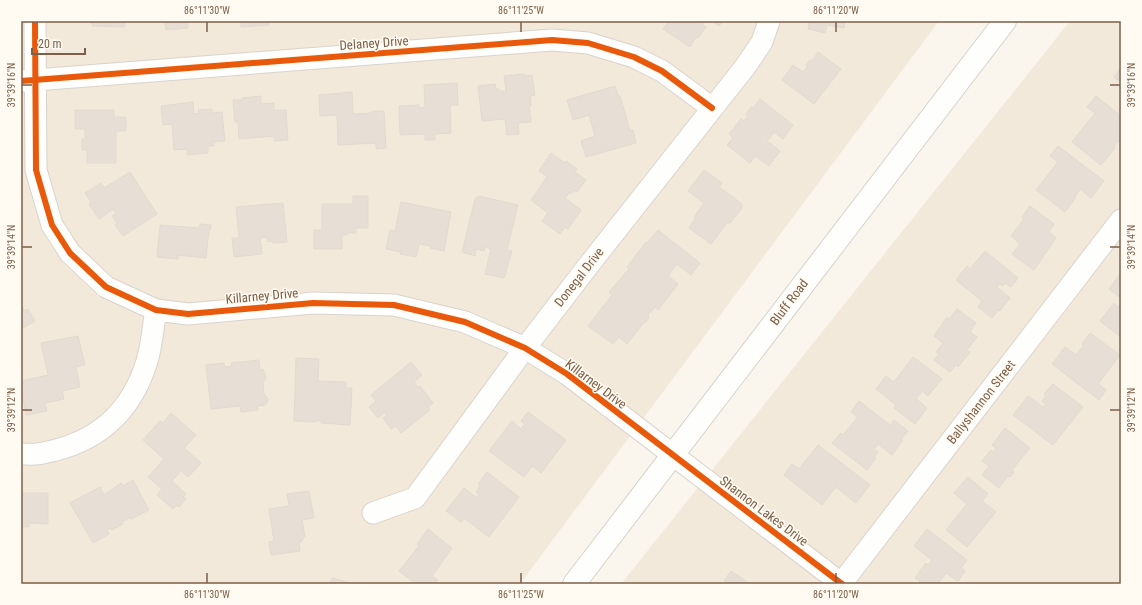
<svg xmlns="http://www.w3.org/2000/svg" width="1142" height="605" font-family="'Roboto Condensed',sans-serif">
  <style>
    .residential { fill: #f3e9db }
    .building { fill: #e7dfd5; stroke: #e3d9cf }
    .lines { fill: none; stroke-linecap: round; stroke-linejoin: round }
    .street-casing { stroke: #dad3cc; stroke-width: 23 }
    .secondary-casing { stroke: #d8d2c9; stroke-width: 24 }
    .street { stroke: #fefefc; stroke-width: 21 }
    .secondary { stroke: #fefefc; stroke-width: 22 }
    .cycleway-casing { stroke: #fffbf2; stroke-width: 8 }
    .cycleway { stroke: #e8590c; stroke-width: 6 }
    .ticks { fill: none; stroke: #7c5f49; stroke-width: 1.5 }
    .labels { text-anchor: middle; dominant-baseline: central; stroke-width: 3; stroke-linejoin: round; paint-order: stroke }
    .street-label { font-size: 13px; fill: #7c5f49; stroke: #fffbf2 }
    .neatline { fill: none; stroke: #7c5f49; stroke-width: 1.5 }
    .ticks-label { font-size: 10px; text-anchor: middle; fill: #7c5f49 }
  </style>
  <rect width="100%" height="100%" fill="#faf6ee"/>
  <path class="residential" d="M21 21H939L520 584H21Z
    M1070 21H1121V584H621Z"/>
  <path class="building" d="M90 21H125V27L92 26V23H90Z
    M165 21H188V28L166 30Z
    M241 21H269V25L241 27Z
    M669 21H704L702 25 706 27 698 38 696 37 690 47 663 29Z
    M712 21H723L719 26Z
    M809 21H845L844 28 827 25 825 33 808 29Z
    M818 52 841 69 814 104 782 80 793 65 803 72 808 66 806 65 810 60 812 61Z
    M1121 67V83L1114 77Z
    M524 74V76L532 75 535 95 530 96 531 105 529 106 531 122 518 123 519 134 507 135 505 119 482 121 478 86 495 84 496 89H499V91H506L504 76Z
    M457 83 458 105H450L451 133 435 134V140H425V134L400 135 399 106 419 105V108L425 107 424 85Z
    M615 86 618 96H620L630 130H633L636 143 586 157 581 141 595 136 589 115 573 120 567 100Z
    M352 92 353 114 372 113V111H384L386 148 376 149V143L338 145 337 115 320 116 319 95Z
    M261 96V104L274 103V110H286L288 140 274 141V136L239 139 238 122H235L233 100H242V98Z
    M1096 96 1121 116V144L1118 141 1114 146 1115 148 1101 165 1072 142 1095 113 1087 107Z
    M760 99 793 125 783 139 774 132 767 141 780 151 769 166 755 156 750 163 727 145 733 138 729 134 741 119 744 121 748 116 746 114 751 107 753 108Z
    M193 102 194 114 199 113 198 110 212 109V113L222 112 225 141 214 142V146H208V153L187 155V149L174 150 172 124 163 125 161 106Z
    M75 110H114V117H126V131H116V163H87V150H82V139H85V129H75Z
    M1058 146 1104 181 1091 198 1080 189 1075 196 1076 197 1065 212 1036 190 1058 162 1050 156Z
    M551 153 565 163 566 161 577 169 575 172 586 180 577 192 574 190 571 194 569 193 565 198 581 210 568 229 565 227 560 234 542 221 548 213 531 200 547 177 539 171Z
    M704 170 722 183 719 187 741 203 742 208 730 223H727L711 244 689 228 696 218 694 217 704 203 688 191Z
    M130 172 157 214 123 236 115 225 117 223 112 216 116 213 113 209 99 219 89 204 91 202 85 193 101 183 104 188Z
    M353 196H368V228H356V233H347V235H342V249H314V230H322V204H353Z
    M479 196 518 205 507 250 512 251 504 278 485 274 491 249 485 247 484 251 476 249 475 256 462 252 475 199Z
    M401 202 451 212 444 251 430 248 431 246 419 244 416 257 400 254 401 252 386 249 390 230 395 231Z
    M283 203 287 242 273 243 272 241 268 242 267 237 260 238 262 254 234 257 232 238H239L236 207Z
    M1030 206 1054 224 1049 232 1056 238 1034 270 1012 254 1020 244 1011 236 1024 219 1022 217Z
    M200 224 211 225 210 230H209L206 258 178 255V259L157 257 160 225 199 228Z
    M658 230 700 263 691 275 677 264 668 276 678 284 658 310 655 307 648 315 649 318 646 322H644L627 344 619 337 613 344 588 326 612 295 609 292 629 269 627 267 646 242 647 243Z
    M985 251 1018 278 1011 287 1005 283 1002 286 1000 284 997 287 1010 298 1000 311 998 310 992 318 978 307 982 301 956 280 967 266 970 269Z
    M1121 273V298L1109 289Z
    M1114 303 1118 307 1121 303V337L1100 321Z
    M21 305 25 311 28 309 35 321 21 329Z
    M957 309 976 323 970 332 977 337 967 350 970 352 958 367 956 365 950 372 934 360 939 354 936 352 943 343 934 336 947 317 949 319Z
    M1090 333 1120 355 1098 384 1106 390 1099 400 1052 364 1065 347 1076 355 1084 345 1082 344Z
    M78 336 85 365 76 367 80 387 62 391 64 399 45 403 47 411 26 415 21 388V381L48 375 41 343Z
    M913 357 942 379 928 396 922 391 916 399 927 408 915 424 894 408 896 405 876 389 886 376 894 382Z
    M296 358 319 359 318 381 346 382V388H352L350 425 321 423V421H315V422L294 421Z
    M259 360 260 370 263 369 265 374 266 379 263 382 264 394 267 397 268 401 265 405 257 406 258 410 241 412 240 406 211 409 206 365 224 363 225 367 232 366 231 363Z
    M411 362 422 375 414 382 418 388 420 386 433 403 428 407 430 410 401 433 396 426 391 429 383 418 387 415 385 412 378 418 369 407 376 401 371 395Z
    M1053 384 1083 407 1053 445 1013 415 1028 396 1043 407 1046 404 1042 401 1046 396 1044 394Z
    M859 401 890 425 894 420 908 431 901 439 903 440 892 455 878 444 874 449 878 452 874 457 876 458 867 470 832 443 841 433 843 435 858 417 851 412Z
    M528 412 566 440 541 473 532 466 524 477 489 451 512 421 521 429 525 424 521 421Z
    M171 413 196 435 184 448 201 463 188 477 181 471 172 481 186 494 183 497 186 499 179 507 177 505 173 509 157 495 162 489 148 477 164 459 143 440 160 421 163 423Z
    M1005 428 1030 448 1012 470 1014 472 1010 477 1008 476 999 488 982 475 989 466 982 461 991 450 993 452 996 448 992 445Z
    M818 445 870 485 856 503 836 487 822 505 784 475 792 464 799 469Z
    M487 472 519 497 489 537 464 518 461 522 446 511 464 488 477 498 479 494 476 492 480 486 478 484Z
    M968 477 988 494 982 501 996 512 967 547 946 530 967 504 954 493Z
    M133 480 149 510 131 519 130 517 122 522 123 524 112 530 111 528 107 530 109 534 93 543 70 503 100 487 104 495 121 483 123 486Z
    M309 491 314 518 302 520 305 536 301 542H299L300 551 271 555 269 542 274 541 269 509 289 506 287 494Z
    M21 493H48V524L29 523V527H21Z
    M428 529 452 548 432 576 438 580 435 584H416L399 571 419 546 417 544Z
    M927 529 967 560 961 568 965 571 958 581 946 573 938 584H923L915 578 926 563 928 565 932 560 914 546Z
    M731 571 750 584H726V583L724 581Z
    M332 578 355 584H330Z"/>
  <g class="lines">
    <defs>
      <path id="street" d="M35 21 36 170 52 225 70 253 106 287 156 310 188 314 313 303 394 305 465 322 525 348 567 374 842 584
        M22 81 552 40 588 43 634 57 662 71 712 108
        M21 454C28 454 36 455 43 453 96 443 131 414 147 361 152 345 153 326 156 310
        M373 513 415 498 525 348 588 266 745 67 762 42 769 21
        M841 584 1121 220"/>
      <path id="secondary" d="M574 584 1005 21"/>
    </defs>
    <use href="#street" class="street-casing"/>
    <use href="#secondary" class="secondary-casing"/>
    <use href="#street" class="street"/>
    <use href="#secondary" class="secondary"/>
    <defs>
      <path id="cycleway" d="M35 21 36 170 52 225 70 253 106 287 156 310 188 314 313 303 394 305 465 322 525 348 567 374 842 584
        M21 81 552 40 588 43 634 57 662 71 712 108"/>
    </defs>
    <use href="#cycleway" class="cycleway-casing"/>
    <use href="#cycleway" class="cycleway"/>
  </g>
  <path class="ticks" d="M207 22V32M521 22V32M836 22V32M22 85H32M1110 85H1120M22 247H32M1110 247H1120M22 410H32M1110 410H1120M207 573V583M521 573V583M836 573V583"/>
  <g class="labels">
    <g class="street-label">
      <text transform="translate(374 43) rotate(-4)">Delaney Drive</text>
      <text transform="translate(579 277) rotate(-52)">Donegal Drive</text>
      <text transform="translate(262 296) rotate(-5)">Killarney Drive</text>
      <text transform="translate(789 302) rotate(-53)">Bluff Road</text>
      <text transform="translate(596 384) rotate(37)">Killarney Drive</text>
      <text transform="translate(981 402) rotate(-52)">Ballyshannon Street</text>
      <text transform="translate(764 511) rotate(37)">Shannon Lakes Drive</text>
    </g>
  </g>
  <rect width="1142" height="605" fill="none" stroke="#fffbf2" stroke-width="44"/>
  <path d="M32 48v6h53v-6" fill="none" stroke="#7c5f49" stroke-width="2"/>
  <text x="38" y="48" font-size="12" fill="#7c5f49" stroke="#fffbf2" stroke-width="3" paint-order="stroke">20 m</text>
  <rect x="22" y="22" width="1098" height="561" class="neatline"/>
  <g class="ticks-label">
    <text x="207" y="14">86°11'30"W</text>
    <text x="521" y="14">86°11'25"W</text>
    <text x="836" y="14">86°11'20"W</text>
    <text transform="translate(11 85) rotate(-90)" y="4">39°39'16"N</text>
    <text transform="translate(1131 85) rotate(-90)" y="4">39°39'16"N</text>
    <text transform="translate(11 247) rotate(-90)" y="4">39°39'14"N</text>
    <text transform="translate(1131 247) rotate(-90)" y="4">39°39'14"N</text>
    <text transform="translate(11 410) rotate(-90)" y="4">39°39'12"N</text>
    <text transform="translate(1131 410) rotate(-90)" y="4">39°39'12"N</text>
    <text x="207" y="598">86°11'30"W</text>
    <text x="521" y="598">86°11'25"W</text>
    <text x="836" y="598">86°11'20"W</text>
  </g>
</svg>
